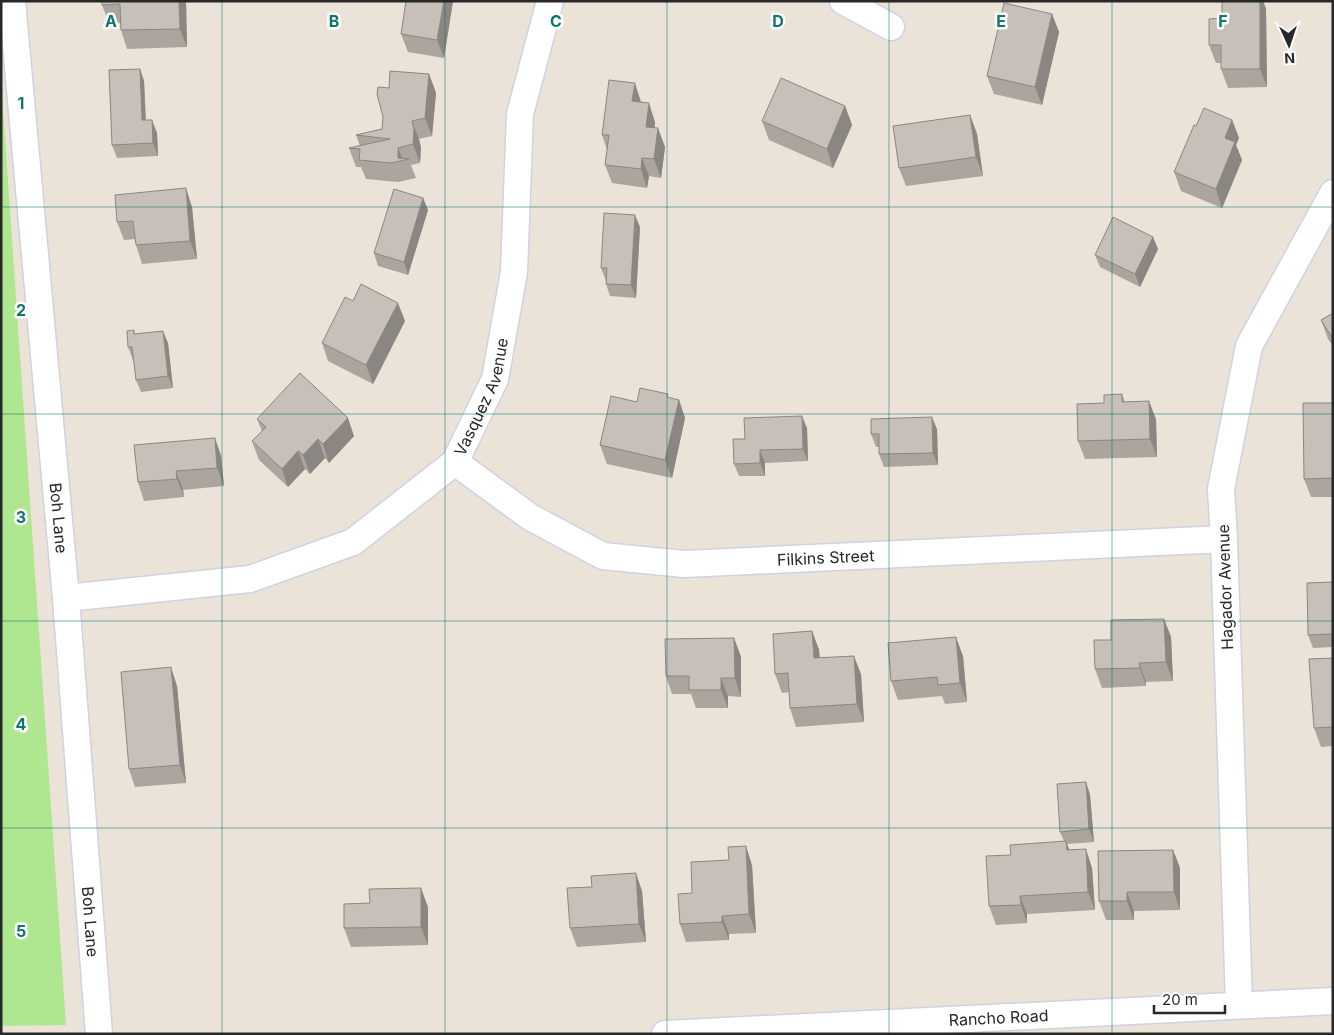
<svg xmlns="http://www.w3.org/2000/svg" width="1334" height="1035" font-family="Inter,sans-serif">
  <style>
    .green { fill: #afe790 }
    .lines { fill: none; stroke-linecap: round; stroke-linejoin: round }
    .street-casing { stroke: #ced2e2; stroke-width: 29 }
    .street { stroke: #fff; stroke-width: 26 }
    .wall { fill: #aba59e }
    .shaded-wall { fill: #8b8681 }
    .building { fill: #c7c0b8; stroke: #8b8681 }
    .grid { fill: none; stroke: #0f766e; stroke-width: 1; stroke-opacity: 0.55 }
    .labels { text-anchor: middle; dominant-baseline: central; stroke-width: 5; stroke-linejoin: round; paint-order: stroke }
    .street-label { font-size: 16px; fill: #282828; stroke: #fff }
    .grid-label { font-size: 16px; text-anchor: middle; font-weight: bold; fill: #0f766e; stroke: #fff; stroke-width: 5; stroke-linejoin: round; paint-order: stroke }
  </style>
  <rect width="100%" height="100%" fill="#ece3d8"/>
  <path class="green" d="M1 79 66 1025 1 1026Z"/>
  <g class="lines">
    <defs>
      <g id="street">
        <path id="s1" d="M12 1 66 598 99 1034"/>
        <path d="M843 1 891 27"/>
        <path id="s2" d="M455 462 530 517 603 556 684 564 1224 539"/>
        <path id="s3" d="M66 598 250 579 353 542 455 462 495 379 514 272 520 114 550 1"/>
        <path d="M1239 1005 1224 539 1221 489 1249 346 1333 193"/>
        <path id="s4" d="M665 1034 1333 1001"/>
      </g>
    </defs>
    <use href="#street" class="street-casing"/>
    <use href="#street" class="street"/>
  </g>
  <path class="wall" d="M102 1H186L187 47 127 49 121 30 120 23H109L102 5Z
    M406 1H453L444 58 408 52 401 34Z
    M1222 1H1263L1266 9 1267 87 1228 88 1221 69V63H1216L1209 45 1222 18Z
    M1052 14 1059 32 1042 105 994 94 987 76Z
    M140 69 144 81 146 120 157 133 158 156 117 158 112 145Z
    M429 74 436 93 432 136 419 139 421 148 420 163 411 165 416 178 398 182 366 179 361 167H356L349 148 360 146 356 135 382 129 389 88Z
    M641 102 655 122V128L665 147 661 178 649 176 647 188 612 183 605 165 607 150 602 135Z
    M845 106 852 125 833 168 769 140 762 121Z
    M970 115 977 134 983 176 906 186 899 168Z
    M1232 120 1239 138 1236 145 1242 160 1222 208 1181 191 1174 172 1196 126Z
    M423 198 428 210 408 275 378 266 374 253Z
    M192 207 197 259 142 264 136 245 135 239 124 240 117 222Z
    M640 227 636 298 610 296 606 284V281L601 268Z
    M1153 237 1158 249 1140 287 1100 267 1095 255Z
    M353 301 405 321 373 384 328 361 322 343Z
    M1333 313V346L1328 339 1321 320Z
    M134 330 135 334 168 343 173 388 141 392 136 380 134 360H133L128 347Z
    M1122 394 1125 402 1156 419 1157 457 1085 459 1078 441 1104 403Z
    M669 398 679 400 685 418 672 478 607 464 600 445 637 402Z
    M1333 403V497H1311L1304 479Z
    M257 419 354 436 329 463 325 458 310 474 305 469 288 487 259 460 252 441 262 431Z
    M807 428 808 461 765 463V476H739L734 464 745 439Z
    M937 429 938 465 884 467 879 454V447H876L871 434Z
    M215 438 221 456 224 486 183 490 184 497 144 501 138 482Z
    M1333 582V647L1313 648 1308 635Z
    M1164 619 1171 637 1173 681 1146 682V686L1102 688 1095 669 1111 640Z
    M812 631 819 650 820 658 861 674 864 722 796 727 790 708 789 692 782 693 775 674Z
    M734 638 741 657V697L728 696V708H696L691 694H672L666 676Z
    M963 656 967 702 945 704 942 696 898 700 891 681Z
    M1333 658V746L1321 747 1314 728Z
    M177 686 186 783 135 787 129 769Z
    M1086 782 1090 795 1094 842 1067 844 1069 850 1092 868 1095 910 1027 914V923L996 925 989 906 1011 855 1064 841 1060 832Z
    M1173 850 1180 868V910L1134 911V920H1106L1099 901Z
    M752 865 756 933 729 934V940L686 942 680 924 692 893Z
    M592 887 642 891 646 942 577 947 570 928Z
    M428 907V945L351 947 344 928Z"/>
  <path class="shaded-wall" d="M179 1H186L187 47 180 29Z
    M444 1H453L444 58 437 40Z
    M1260 1H1263L1266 9 1267 87 1260 69Z
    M1052 14 1059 32 1042 105 1035 87Z
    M140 69 144 81 146 133 142 120Z
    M429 74 436 93 432 136 425 118Z
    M635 83 641 102 639 119 632 101Z
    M649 103 655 122 652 146 646 127Z
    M845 106 852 125 833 168 827 149Z
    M970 115 977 134 983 176 976 157Z
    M152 120 157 133 158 156 153 143Z
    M1232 120 1239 138 1236 145 1242 160 1222 208 1216 189 1225 138Z
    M412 121 419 139 421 148 420 163 413 144Z
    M658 128 665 147 661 178 654 159Z
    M398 148 403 160 398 158Z
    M642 158 649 176 647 188 641 169Z
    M186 188 192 207 197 259 190 241Z
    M423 198 428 210 408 275 404 262Z
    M635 215 640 227 636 298 631 285Z
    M1153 237 1158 249 1140 287 1135 274Z
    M398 303 405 321 373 384 366 365Z
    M163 331 168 343 173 388 168 376Z
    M679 400 685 418 672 478 665 460Z
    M1149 401 1156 419 1157 457 1150 439Z
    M802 416 807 428 808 461 803 449Z
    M932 417 937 429 938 465 933 453Z
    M348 418 354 436 329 463 323 444Z
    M215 438 221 456 224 486 217 468Z
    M318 439 325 458 310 474 303 455Z
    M760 450 765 463V476L760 463Z
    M298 451 305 469 288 487 282 469Z
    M176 471 183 490 184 497 177 479Z
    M1164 619 1171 637 1173 681 1166 662Z
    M812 631 819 650 821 677 814 658Z
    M956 637 963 656 967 702 960 683Z
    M734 638 741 657V697L735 678Z
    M854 656 861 674 864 722 857 704Z
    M1139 663 1146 682V686L1140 668Z
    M171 667 177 686 186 783 180 765Z
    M721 678 728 696V708L721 690Z
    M1086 782 1090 795 1094 842 1089 829Z
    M1066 841 1073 860 1067 850Z
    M746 846 752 865 756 933 749 914Z
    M1086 849 1092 868 1095 910 1088 892Z
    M1173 850 1180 868V910L1174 892Z
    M636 873 642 891 646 942 639 924Z
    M421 888 428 907V945L421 927Z
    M1127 892 1134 911V920L1127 901Z
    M1020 896 1027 914V923L1021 905Z
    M722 916 729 934V940L722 922Z"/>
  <path class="building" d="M102 1H179L180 29 121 30 120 4 102 5Z
    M406 1H444L437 40 401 34Z
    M1222 1H1260V69H1221V45H1209V19L1222 18Z
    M1004 3 1052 14 1035 87 987 76Z
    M140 69 142 120H152L153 143 112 145 109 70Z
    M390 71 429 74 425 118 412 121 414 129 413 144 398 148V158L409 159 391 163 359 160 360 149 349 148 390 139 356 135 382 129 383 117 377 94 378 87 389 88Z
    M781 78 845 106 827 149 762 121Z
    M609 80 635 83 632 101 649 103 646 127 658 128 654 159 642 158 641 169 605 165 609 135H602Z
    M1204 108 1232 120 1225 138 1235 142 1216 189 1174 172 1194 125 1196 126Z
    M970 115 976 157 899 168 893 126Z
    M186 188 190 241 136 245 133 221 117 222 115 195Z
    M394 189 423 198 404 262 374 253Z
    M604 213 635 215 631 285 606 284 607 268H601Z
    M1113 217 1153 237 1135 274 1095 255Z
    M361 284 398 303 366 365 322 343 345 297 353 301Z
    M1333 313V339L1321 320Z
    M134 330V334L163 331 168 376 136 380 132 347H128L127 331Z
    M300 373 348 418 323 444 318 439 303 455 298 451 282 469 252 441 266 427 257 419Z
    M640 388 668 394 667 397 679 400 665 460 600 445 611 396 637 402Z
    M1122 394V402L1149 401 1150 439 1078 441 1077 404 1104 403V395Z
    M1303 403H1333V478L1304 479Z
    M802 416 803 449 760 450V463L734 464 733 439H745L744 418Z
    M932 417 933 453 879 454V434H871V419Z
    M215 438 217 468 176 471 177 479 138 482 134 445Z
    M1333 582V634L1308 635 1307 583Z
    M1164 619 1166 662 1139 663 1140 668 1095 669 1094 640H1111V620Z
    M812 631 814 658 854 656 857 704 790 708 788 673 775 674 773 634Z
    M956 637 960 683 938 685 937 677 891 681 888 643Z
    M734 638 735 678H721V690H689V676H666L665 639Z
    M1333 658V727L1314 728 1309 659Z
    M171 667 180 765 129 769 121 672Z
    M1086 782 1089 829 1060 832 1057 784Z
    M1066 841 1067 850 1086 849 1088 892 1020 896 1021 905 989 906 986 856 1011 855 1010 845Z
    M746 846 749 914 722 916V922L680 924 678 894 692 893 691 862 729 860 728 847Z
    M1173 850 1174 892H1127V901H1099L1098 851Z
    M636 873 639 924 570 928 567 888 592 887 591 876Z
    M421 888V927L344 928V904L370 903 369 889Z"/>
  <path class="grid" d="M222 1V1034M445 1V1034M667 1V1034M889 1V1034M1112 1V1034M1 207H1333M1 414H1333M1 621H1333M1 828H1333"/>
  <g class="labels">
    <g class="street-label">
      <text stroke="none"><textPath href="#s3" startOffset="495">Vasquez Avenue</textPath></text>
      <text stroke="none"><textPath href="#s1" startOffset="519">Boh Lane</textPath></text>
      <text stroke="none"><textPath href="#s2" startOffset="399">Filkins Street</textPath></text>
      <text transform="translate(1225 587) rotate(-92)">Hagador Avenue</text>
      <text stroke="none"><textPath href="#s1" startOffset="924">Boh Lane</textPath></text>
      <text stroke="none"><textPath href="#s4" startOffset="334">Rancho Road</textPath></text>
    </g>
  </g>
  <g class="grid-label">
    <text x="111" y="27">A</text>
    <text x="334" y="27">B</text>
    <text x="556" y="27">C</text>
    <text x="778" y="27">D</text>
    <text x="1001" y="27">E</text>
    <text x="1223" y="27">F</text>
    <text x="21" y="109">1</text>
    <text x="21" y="316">2</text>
    <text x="21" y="523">3</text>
    <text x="21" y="730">4</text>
    <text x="21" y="937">5</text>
  </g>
  <rect width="1334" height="1035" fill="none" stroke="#282828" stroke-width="5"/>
  <g transform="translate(1289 45) rotate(177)" stroke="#ffffff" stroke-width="4" paint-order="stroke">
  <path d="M0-4L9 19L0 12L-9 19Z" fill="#282828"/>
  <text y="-8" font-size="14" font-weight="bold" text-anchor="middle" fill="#282828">N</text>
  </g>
  <path d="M1154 1005v8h71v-8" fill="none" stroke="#282828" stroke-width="2.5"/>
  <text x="1162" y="1005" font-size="15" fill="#282828" stroke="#ffffff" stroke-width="4" paint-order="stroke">20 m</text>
</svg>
